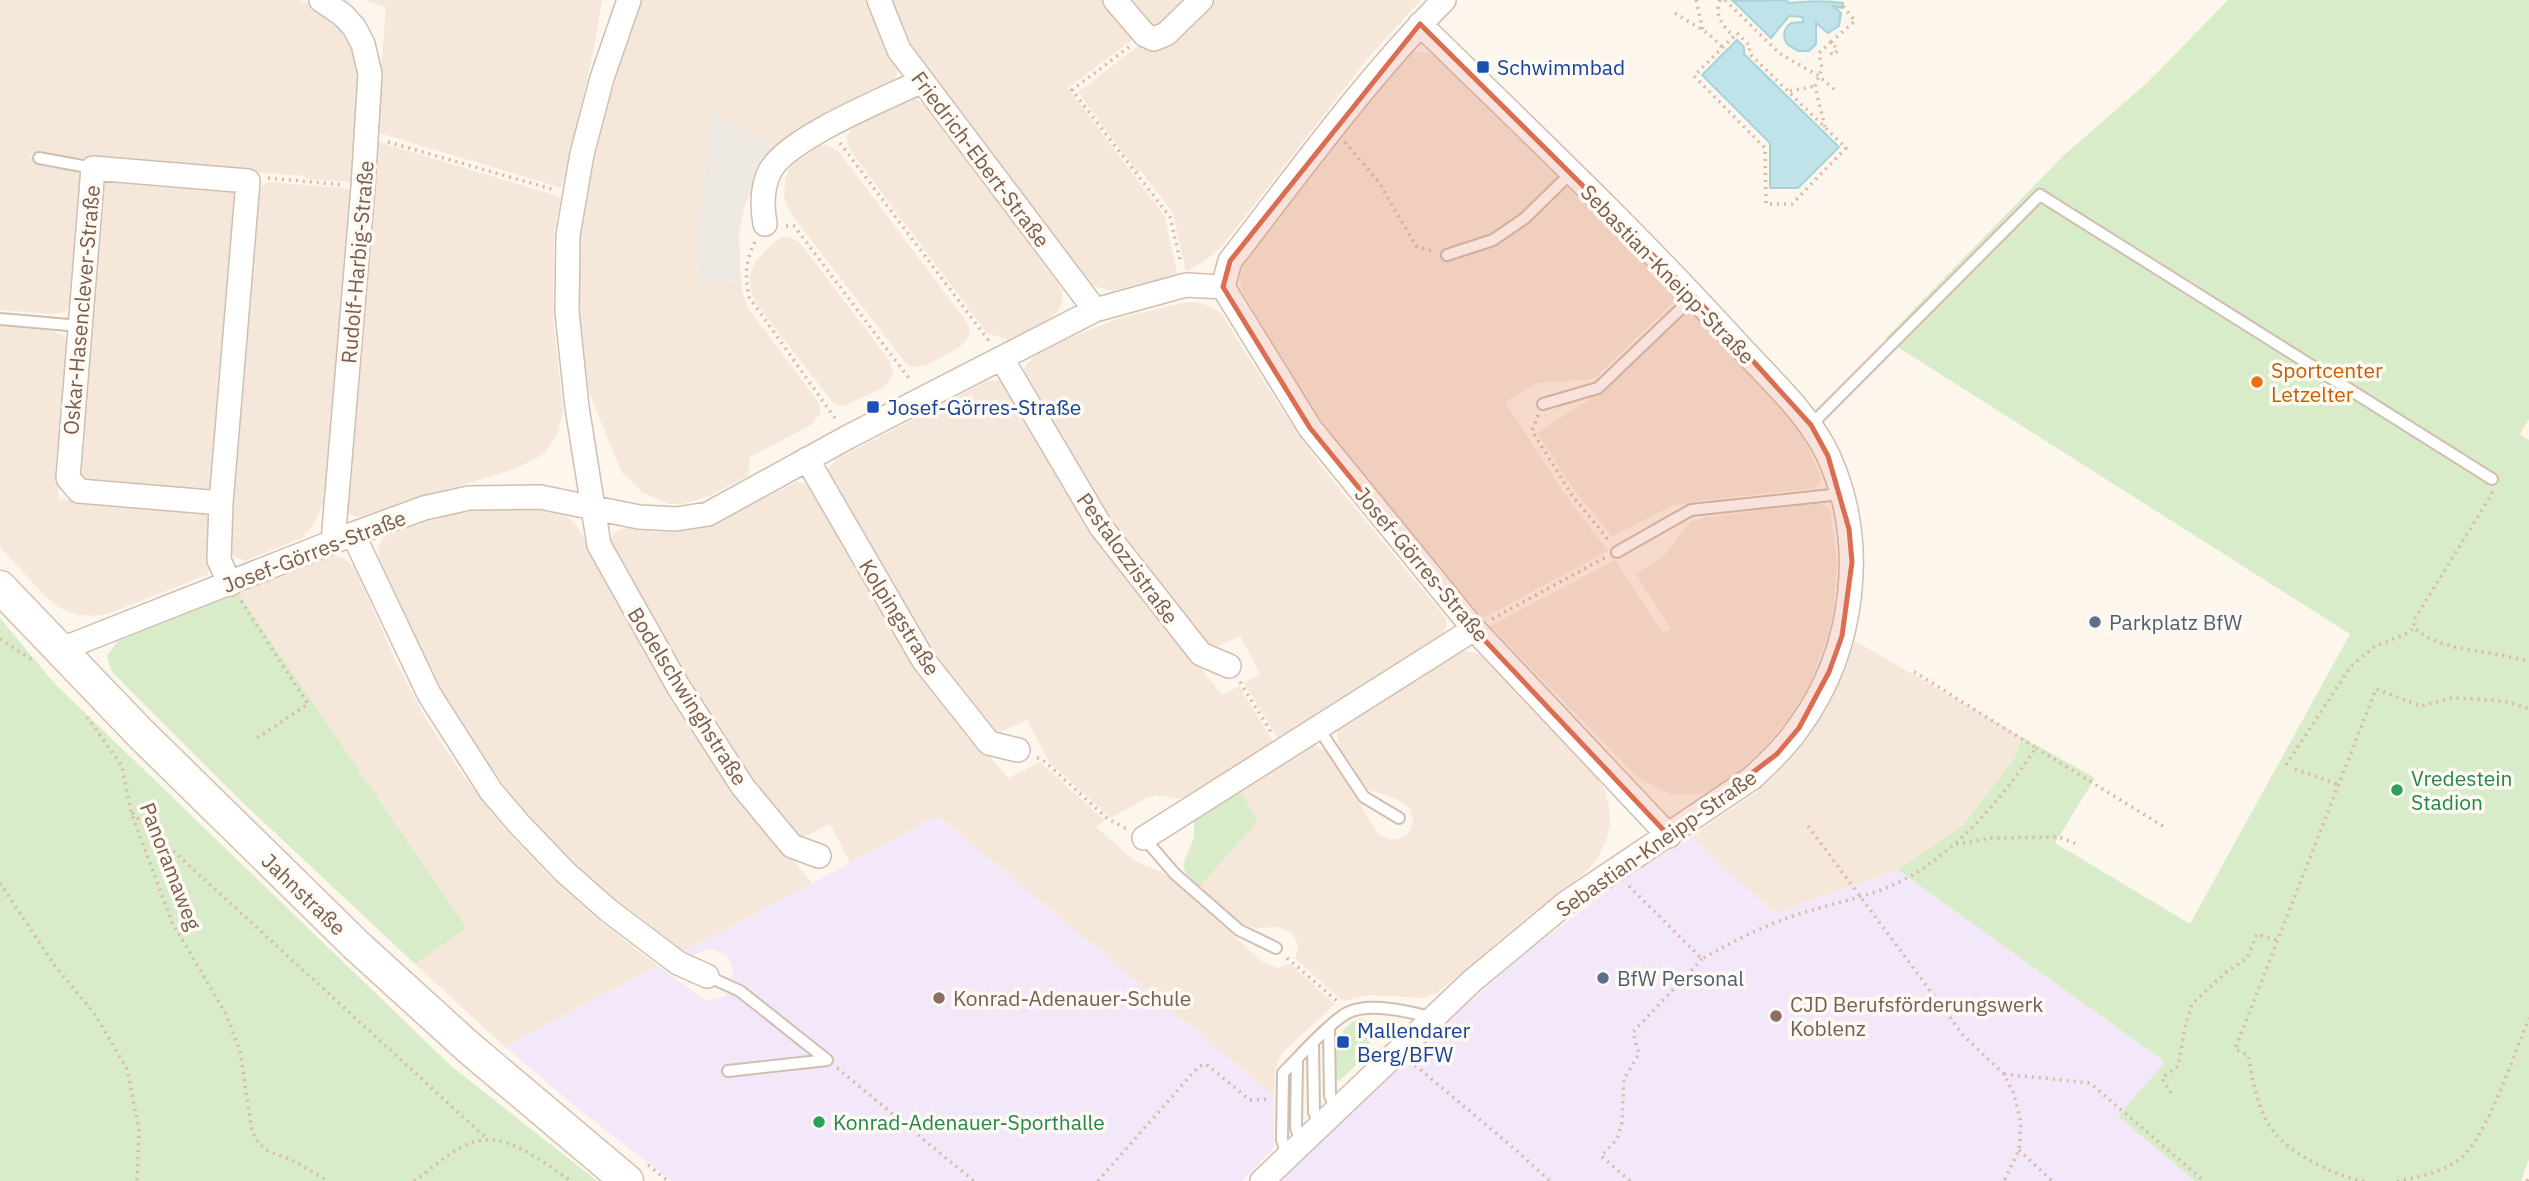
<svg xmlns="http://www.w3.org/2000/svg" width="2529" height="1181" font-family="'IBM Plex Sans',sans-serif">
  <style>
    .residential { fill: #f5e8da }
    .industrial { fill: #efe9e4 }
    .education { fill: #f3e8fa }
    .green { fill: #d8ecc9 }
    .water { fill: #bfe3e8; stroke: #a5d3da; stroke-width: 2 }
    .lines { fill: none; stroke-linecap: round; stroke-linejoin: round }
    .lane-casing { stroke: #d1beb0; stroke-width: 14 }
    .street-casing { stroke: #d1beb0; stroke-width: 26 }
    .secondary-casing { stroke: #d6c0b0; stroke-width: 35 }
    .path { stroke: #d9b8a5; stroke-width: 3.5; stroke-dasharray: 2 5; stroke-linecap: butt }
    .lane { stroke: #fff; stroke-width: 10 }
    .street { stroke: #fff; stroke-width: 23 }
    .secondary { stroke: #fff; stroke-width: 32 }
    .marked { fill: #dc6d51; fill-opacity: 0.2; stroke: #dc6d51; stroke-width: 5; stroke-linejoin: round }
    .transit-dot { fill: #1a4fb4; stroke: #fffaf3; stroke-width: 2.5 }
    .food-dot { fill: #e8710a; stroke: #fffaf3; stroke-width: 2.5 }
    .service-dot { fill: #5c6f8a; stroke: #fffaf3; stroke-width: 2.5 }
    .leisure-dot { fill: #2e9e5b; stroke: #fffaf3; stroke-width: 2.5 }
    .education-dot { fill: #8d6e63; stroke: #fffaf3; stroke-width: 2.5 }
    .labels { text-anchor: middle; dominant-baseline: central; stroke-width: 7; stroke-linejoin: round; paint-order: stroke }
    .transit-label { font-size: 21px; fill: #164399; stroke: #fffaf3; text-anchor: start }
    .street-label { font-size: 21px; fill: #7a5c4d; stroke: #fffaf3 }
    .food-label { font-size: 21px; fill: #c56008; stroke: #fffaf3; text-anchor: start }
    .service-label { font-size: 21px; fill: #4e5e75; stroke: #fffaf3; text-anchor: start }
    .leisure-label { font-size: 21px; fill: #27864d; stroke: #fffaf3; text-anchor: start }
    .education-label { font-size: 21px; fill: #785e54; stroke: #fffaf3; text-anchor: start }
  </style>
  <rect width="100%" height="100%" fill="#fdf6ec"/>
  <path class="residential" d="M0 0H299L318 7 347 34 360 70 353 182 305 179V176L29 154 38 165 66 168 79 173 82 178 72 306 62 313 54 314 0 310Z
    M364 0H602L593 53 562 188 376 132 386 7Z
    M640 0H867L877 28 898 69 894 83 780 150 710 112 698 245 699 283 741 281 742 291 748 308 816 399 820 406V414L811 425 750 457 748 476 709 496 683 504H669L643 493 622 473 589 393 579 315 581 235 595 157 613 83Z
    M891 0H1104L1136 37 1068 88 1165 217 1178 277 1115 291 1099 288 1088 282 922 65 899 23Z
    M1123 0H1193L1167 25 1151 28Z
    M1213 0H1421L1369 57 1222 246 1209 258 1186 272 1173 213 1141 171 1138 173 1078 92 1142 43 1150 52 1160 51Z
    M1414 52 1429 53 1438 59 1674 294 1675 297 1673 303 1596 377 1584 380 1537 383 1505 402 1566 496 1608 551 1483 618 1345 453 1304 397 1241 289 1240 274 1246 256 1400 61Z
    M915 98 925 105 1057 282 1062 291V302L1058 311 1049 319 1008 340 987 333 850 150 847 143V136L856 124 908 99Z
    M375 141 561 197 554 232 553 317 563 410 558 432 546 451 537 458 517 468 358 517 350 515 346 507Z
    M819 145H827L839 152 966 321 969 327V336L960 347 925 366 913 367 907 365 792 215 784 198 785 179 792 162 813 147Z
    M110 179 231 188 237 195 211 489 206 492 95 486 82 479 78 471 102 184Z
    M271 182 352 189 326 506H322L315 522 302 538 245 561 232 555 228 544 257 190 266 183Z
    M783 237H790L800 243 890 361 893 375 884 387 844 406 834 404 758 306 751 292 750 275 756 260 777 240Z
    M1195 302 1209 306 1221 313 1282 410 1324 470 1445 617 1446 625 1442 637 1279 740 1244 683 1260 674 1240 636 1207 651 1121 544 1024 374V368L1033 357 1065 340 1122 317 1182 303Z
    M1689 313H1693L1772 392 1799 428 1822 479 1814 488 1808 489 1697 501 1671 506 1612 537 1574 490 1537 433 1610 386 1682 317Z
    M0 326 53 331 66 337 69 343 70 351 58 499 203 512 212 521 210 567 207 575 113 612 95 616 77 615 60 608 46 597 0 547Z
    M1000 380 1007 383 1108 552 1129 581 1222 695 1239 686 1274 743 1189 796 1176 799 1157 795 1148 797 1111 818 1049 762 1027 720 994 735 946 678 827 477V470L835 460 987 381Z
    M797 482 810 485 916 665 1008 778 1040 762 1105 821 1096 827 1135 861 1165 874 1264 963 1278 968 1290 964 1335 1004 1281 1054 1275 1072 1274 1096 938 816 850 863 830 824 797 840 704 716 609 545 613 534 621 529 631 527 643 531 674 532 703 527Z
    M1818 503 1830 508 1837 564 1834 607 1829 632 1810 684 1788 720 1766 745 1734 776 1705 793 1681 795 1670 794 1638 778 1490 626 1615 560 1663 634 1671 629 1636 574 1664 556 1690 522 1707 517Z
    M519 508 559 512 574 522 773 836 812 883 684 952 615 898 567 856 523 809 485 760 450 708 421 652 379 558 378 549 383 538 427 521 457 513 488 509Z
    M335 556 344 558 355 568 397 664 427 721 463 775 503 827 548 875 597 919 658 966 505 1047 415 964 467 930 238 593 328 557Z
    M1855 641 2022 737 2014 759 1963 825 1898 870 1775 914 1690 837 1755 793 1793 756 1825 712 1845 670Z
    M1466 651 1479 654 1484 658 1595 774 1604 789 1609 806 1610 824 1606 841 1598 857 1587 871 1530 915 1437 993 1422 998 1370 995 1343 1001 1295 959 1298 949 1297 942 1292 934 1278 927 1255 928 1240 923 1189 877 1183 863 1194 837 1195 818 1310 745H1314L1328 753 1379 835 1391 840 1404 837 1409 833 1413 822 1410 808 1397 799 1367 789 1339 746 1337 735 1338 730 1340 726 1454 655Z"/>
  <path class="industrial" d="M710 111 780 150 757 178 745 205 739 234 741 281 699 283 698 245Z"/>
  <path class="education" d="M938 816 1274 1096V1147L1242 1181H672L586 1115 505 1047 658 966 704 999 711 1000 725 996 735 984 732 982 733 968 726 955 713 949H706L690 957 684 952Z
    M1690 837 1775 914 1898 870 2166 1063 2118 1116 2195 1181H1277L1387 1074 1527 952 1631 873Z"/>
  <path class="green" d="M2228 0H2529V419L2520 434 2529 440V1159L2521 1181H2195L2118 1116 2165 1062 1898 870 1963 825 2014 759 2022 737 2095 778 2055 843 2190 924 2350 634 1885 339 2063 156 2149 81Z
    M238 593 467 929 415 964 239 799 112 672 107 656 118 641Z
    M0 618 54 683 451 1066 597 1181H0Z
    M1238 788 1258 821 1199 887C1174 864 1186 867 1193 842 1195 834 1193 826 1195 818Z
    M1360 1018C1370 1022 1375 1025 1377 1035L1363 1050 1367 1055 1339 1081 1335 1078 1336 1052 1338 1050H1347L1348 1034H1343V1030L1352 1022Z"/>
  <path class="water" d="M1786 0 1789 3C1808 1 1823 0 1843 3L1842 8 1834 6 1841 13 1839 26 1828 33 1816 23V44L1809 51H1798L1787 44C1782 36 1784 28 1791 23L1803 22V17L1789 16 1771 38 1733 1Z
    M1737 40 1744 47V54L1839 147 1798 188H1770V143L1702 75Z"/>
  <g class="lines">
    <defs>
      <path id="lane" d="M39 158 93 168
        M1447 255 1493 240 1525 218 1571 173
        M0 319 80 326
        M1543 404 1598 388 1694 296
        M1811 425 2040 195 2492 479
        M1617 552 1691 510 1841 494
        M1319 729 1364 797 1399 818
        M1144 838 1175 874 1239 930 1276 948
        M707 976 740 991 827 1060 728 1071
        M1329 1029 1330 1096 1336 1109
        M1313 1044 1314 1112 1319 1125
        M1297 1059 1296 1128 1301 1142
        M1287 1156 1282 1140 1283 1073C1297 1059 1330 1022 1347 1013 1369 1002 1409 1011 1432 1018"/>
      <path id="street" d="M321 0 343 15 354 27 363 44 370 74 363 187 333 542
        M629 0 602 78 582 154 568 235 567 312 577 407 599 545 678 686 743 787 792 846 819 856
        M879 0 899 50 1095 310
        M1115 0 1145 35 1154 39 1166 34 1201 0
        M765 224C762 207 762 187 770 171 787 138 887 98 922 81
        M1223 287 1310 428 1474 629 1669 836
        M1223 287 1230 261C1299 172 1365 80 1444 0
        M1002 359 1101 527 1201 654 1229 666
        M807 459 924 661 989 743 1018 750
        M221 503 79 491 68 478 93 168 248 181 221 503 219 560 230 584
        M353 534 429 694 491 791 519 824 565 872 608 910 678 963 707 976
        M62 649 353 534 424 508 469 498 540 497 639 517 676 519 708 514 848 437 1095 310 1186 285 1223 287
        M1144 838 1474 629
        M1262 1181 1472 981 1566 903 1752 778C1769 762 1786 746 1799 727 1855 650 1868 542 1828 455 1807 411 1766 376 1734 340 1634 230 1526 128 1420 24"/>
      <path id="secondary" d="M0 587 141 734 355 944 467 1046 627 1181"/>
    </defs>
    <use href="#lane" class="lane-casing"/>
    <use href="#street" class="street-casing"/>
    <use href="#secondary" class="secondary-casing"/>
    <path class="path" d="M1696 0 1703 30
      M1720 0C1714 17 1723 25 1734 37
      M1725 0 1779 53 1819 76 1835 90
      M1675 13 1709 34 1723 48
      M1737 33 1750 46 1749 53 1846 148 1792 204H1766L1765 148 1694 76Z
      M1831 42 1855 21 1843 6
      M1129 47 1072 90 1170 217 1181 264
      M1790 91 1815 86
      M1825 127 1815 86 1822 68 1819 53 1831 42 1838 50 1833 55 1830 52
      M388 142 555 190
      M1345 142 1380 184 1416 246 1435 252
      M840 143 989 341
      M268 178 344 185
      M786 226H794L911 381
      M755 242C745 261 745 277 749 297L837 421
      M1538 415 1532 431 1572 495 1610 542
      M2493 492 2414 620V628C2445 654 2492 649 2529 662
      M241 601 308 704 254 740
      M1492 619 1606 557
      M0 639 34 661
      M1240 682 1271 732
      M87 717 122 766 131 812 172 922 226 1014 240 1051 252 1131 258 1143 268 1151 292 1160 328 1181
      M2036 748 2166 828
      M1037 758 1043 760 1108 819 1127 829
      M2286 765 2351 666 2374 647 2408 633 2414 628
      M2295 769 2337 784
      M132 813 486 1138
      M1808 826 1963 1035 2004 1074 2014 1094 2021 1123 2019 1150 2004 1181
      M1956 844 1992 838 2059 837 2079 845
      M0 883 55 966 94 1013 127 1069 139 1129 137 1181
      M1629 886 1702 959C1739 938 1768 923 1809 911 1843 901 1884 893 1914 874 1965 843 2003 796 2036 748L1913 671
      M1287 958 1337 1001
      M1415 1065 1517 1151 1550 1181
      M837 1068 974 1181
      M2004 1074 2090 1083 2204 1181
      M2171 1093 2162 1078 2178 1066 2186 1023 2192 1004 2225 973 2247 958 2257 934 2277 940
      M2019 1150 2052 1181
      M648 1165 668 1181
      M414 1181C432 1169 448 1152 468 1144 504 1128 542 1162 571 1181
      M1098 1181 1198 1067 1206 1064 1250 1100 1269 1099
      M1630 1181 1601 1156 1617 1139 1622 1122 1624 1079 1639 1054 1633 1032 1702 959
      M2364 1181C2337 1177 2290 1154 2274 1132 2257 1110 2253 1081 2248 1055L2235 1049 2376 689 2421 706 2452 698 2480 699 2508 702 2529 709
      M2397 1181C2420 1177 2445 1172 2463 1156 2486 1137 2516 1050 2529 1018
      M2527 1181 2529 1176"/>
    <use href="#lane" class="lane"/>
    <use href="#street" class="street"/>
    <use href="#secondary" class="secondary"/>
  </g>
  <path class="marked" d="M1420 24 1694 296 1811 425 1828 456 1849 529 1852 562 1842 636 1829 672 1799 728 1777 754 1669 836 1474 629 1310 428 1223 287 1230 261Z"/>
  <g class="transit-dot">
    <rect x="1476" y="60" width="14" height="14" rx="3.5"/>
    <rect x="866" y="400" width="14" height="14" rx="3.5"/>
    <rect x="1336" y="1035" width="14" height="14" rx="3.5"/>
  </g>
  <circle class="food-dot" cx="2257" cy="382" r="7"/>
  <g class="service-dot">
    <circle cx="2095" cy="622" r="7"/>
    <circle cx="1603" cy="978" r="7"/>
  </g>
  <g class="leisure-dot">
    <circle cx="2397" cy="790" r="7"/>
    <circle cx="819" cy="1122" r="7"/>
  </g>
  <g class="education-dot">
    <circle cx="939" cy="998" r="7"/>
    <circle cx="1776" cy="1016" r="7"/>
  </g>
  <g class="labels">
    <g class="transit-label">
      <text x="1497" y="67">Schwimmbad</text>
      <text x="887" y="407">Josef-Görres-Straße</text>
      <text x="1357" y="1030">Mallendarer<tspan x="1357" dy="24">Berg/BFW</tspan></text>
    </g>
    <g class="street-label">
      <text transform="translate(981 159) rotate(53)">Friedrich-Ebert-Straße</text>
      <text transform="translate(357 262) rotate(-85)">Rudolf-Harbig-Straße</text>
      <text transform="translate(1668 274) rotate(46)">Sebastian-Kneipp-Straße</text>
      <text transform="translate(81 310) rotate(-85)">Oskar-Hasenclever-Straße</text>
      <text transform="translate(314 551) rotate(-21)">Josef-Görres-Straße</text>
      <text transform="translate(1128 558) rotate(54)">Pestalozzistraße</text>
      <text transform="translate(1422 564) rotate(50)">Josef-Görres-Straße</text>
      <text transform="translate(900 617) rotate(58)">Kolpingstraße</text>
      <text transform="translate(688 696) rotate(58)">Bodelschwinghstraße</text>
      <text transform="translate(1656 843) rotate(-35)">Sebastian-Kneipp-Straße</text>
      <text transform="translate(171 866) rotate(69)">Panoramaweg</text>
      <text transform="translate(304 894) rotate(44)">Jahnstraße</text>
    </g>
    <g class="food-label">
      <text x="2271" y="370">Sportcenter<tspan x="2271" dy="24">Letzelter</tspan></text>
    </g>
    <g class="service-label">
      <text x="2109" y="622">Parkplatz BfW</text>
      <text x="1617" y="978">BfW Personal</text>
    </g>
    <g class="leisure-label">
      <text x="2411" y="778">Vredestein<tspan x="2411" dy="24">Stadion</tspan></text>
      <text x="833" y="1122">Konrad-Adenauer-Sporthalle</text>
    </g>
    <g class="education-label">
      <text x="953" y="998">Konrad-Adenauer-Schule</text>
      <text x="1790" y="1004">CJD Berufsförderungswerk<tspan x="1790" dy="24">Koblenz</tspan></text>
    </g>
  </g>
</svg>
